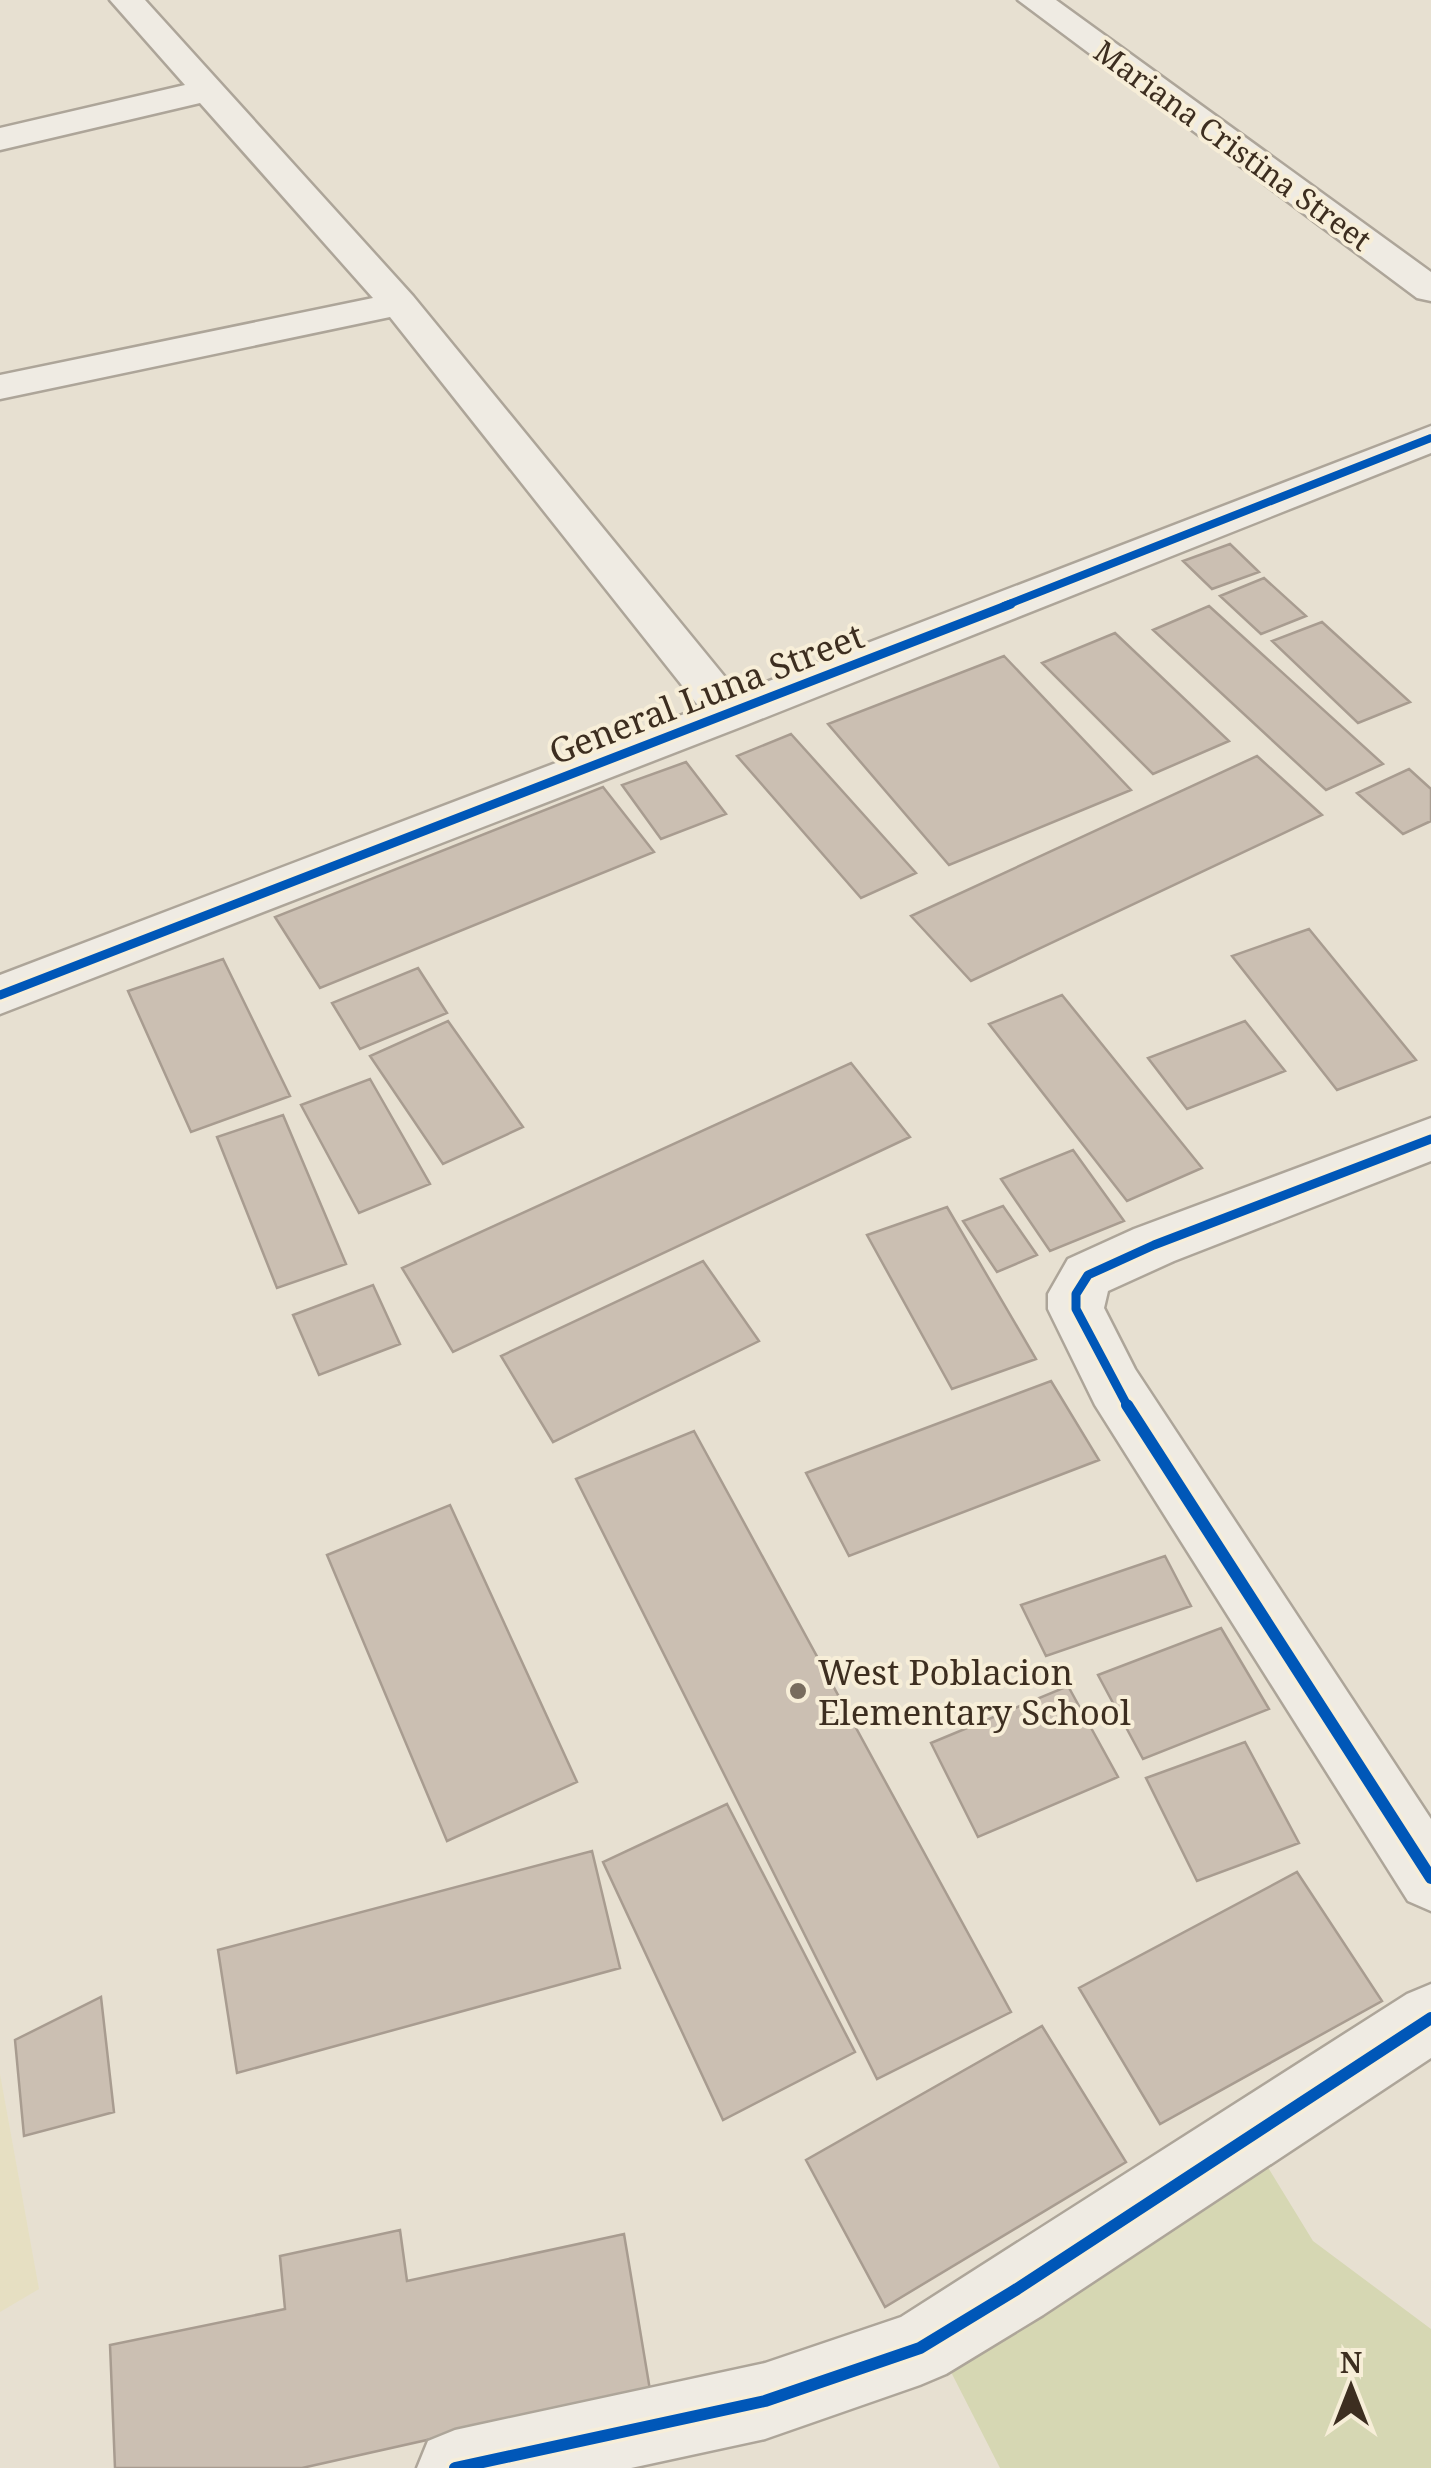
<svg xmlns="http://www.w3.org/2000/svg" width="1431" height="2468" font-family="'Noto Serif',serif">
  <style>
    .farmland { fill: #e6dfc2 }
    .green { fill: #d6d7b3 }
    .building { fill: #cbbfb2; stroke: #a89c90; stroke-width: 2.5 }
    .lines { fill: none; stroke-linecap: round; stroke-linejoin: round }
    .minor-casing { stroke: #ada599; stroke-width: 5 }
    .minor { fill: #efebe3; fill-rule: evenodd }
    .cycleway-far2-casing { stroke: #f7eed8; stroke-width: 11 }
    .cycleway-far1-casing { stroke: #f7eed8; stroke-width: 15 }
    .cycleway-casing { stroke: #f7eed8; stroke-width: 19 }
    .cycleway-far2 { stroke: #0057b8; stroke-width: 8 }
    .cycleway-far1 { stroke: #0057b8; stroke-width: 9 }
    .cycleway { stroke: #0057b8; stroke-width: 12 }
    .poi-dot { fill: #786c5e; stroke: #f7eed8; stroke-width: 4 }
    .labels { text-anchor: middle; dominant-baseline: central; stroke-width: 8; stroke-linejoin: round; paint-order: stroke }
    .far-street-label { font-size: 30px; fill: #3d2e20; stroke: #f7eed8 }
    .street-label { font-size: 35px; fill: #3d2e20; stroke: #f7eed8 }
    .poi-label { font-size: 35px; fill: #3d2e20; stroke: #f7eed8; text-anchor: start }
  </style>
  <rect width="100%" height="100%" fill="#e7e0d1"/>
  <path class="farmland" d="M0 2074 39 2289 0 2312Z"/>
  <path class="green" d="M1236 2115 1313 2241 1431 2329V2468H1000L928 2327Z"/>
  <path class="building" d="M1230 544 1259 572 1212 589 1183 561Z
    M1264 578 1306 616 1261 634 1220 596Z
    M1209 606 1383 764 1326 790 1153 630Z
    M1322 622 1410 702 1358 723 1272 641Z
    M1115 633 1229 741 1153 774 1042 663Z
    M1004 656 1131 790 949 865 828 724Z
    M791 734 916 873 861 898 737 756Z
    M1257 756 1322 815 971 981 911 916Z
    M686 762 726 814 661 839 622 785Z
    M1409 769 1431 789V821L1403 834 1357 793Z
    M603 787 654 852 320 988 275 917Z
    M1309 929 1416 1060 1337 1090 1232 956Z
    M223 959 290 1096 191 1132 128 991Z
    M418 968 447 1013 360 1049 332 1003Z
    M1062 995 1202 1168 1127 1201 989 1024Z
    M448 1021 523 1127 443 1164 370 1056Z
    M1245 1021 1285 1071 1187 1109 1148 1058Z
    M851 1063 910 1137 453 1352 402 1268Z
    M370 1079 430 1184 359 1213 301 1105Z
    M283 1115 346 1264 277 1288 217 1137Z
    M1073 1150 1124 1221 1050 1251 1001 1179Z
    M1003 1206 1037 1255 997 1272 963 1221Z
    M947 1207 1036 1359 952 1389 867 1235Z
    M703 1261 759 1341 553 1442 501 1356Z
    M373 1285 400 1344 319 1375 293 1315Z
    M1051 1381 1099 1460 849 1556 806 1473Z
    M694 1431 1011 2012 877 2079 576 1479Z
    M450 1505 577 1782 447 1841 327 1555Z
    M1165 1556 1191 1606 1046 1656 1021 1605Z
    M1221 1628 1269 1709 1143 1759 1098 1675Z
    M1068 1686 1118 1777 978 1837 931 1743Z
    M1245 1742 1299 1843 1197 1881 1146 1778Z
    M727 1804 855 2052 723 2120 603 1862Z
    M592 1851 620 1968 237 2073 218 1950Z
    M1297 1872 1382 2001 1160 2124 1079 1988Z
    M101 1997 114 2112 24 2136 15 2040Z
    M1042 2026 1126 2162 885 2307 806 2160Z
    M400 2230 407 2281 624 2234 650 2390 302 2468H115L110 2345 285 2309 280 2256Z"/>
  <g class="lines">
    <defs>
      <path id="minor" d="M110 0H145L413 296 738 693 1431 426V453L746 725 0 1014V975L700 708 390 317 0 399V375L373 298 200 103 0 150V128L185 85Z
        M1018 0H1056L1431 272V301L1417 298Z
        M1431 1118V1161L1174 1261 1108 1291 1104 1308 1135 1369 1431 1819V1911L1408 1901 1095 1405 1048 1309V1294L1068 1259 1134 1229Z
        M1431 1984V2058L1043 2315 946 2374 920 2385 765 2439 631 2468H417L428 2441 455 2430 765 2363 901 2317 1407 1994Z"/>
    </defs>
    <use href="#minor" class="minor-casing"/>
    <use href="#minor" class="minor"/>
    <defs>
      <path id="cycleway-far2" d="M1004 606 1431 438"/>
      <path id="cycleway-far1" d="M0 995 1011 604
        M1128 1407 1076 1309V1294L1088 1275 1154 1245 1431 1139"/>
      <path id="cycleway" d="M1127 1405 1431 1878
        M455 2468 765 2401 920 2348 1017 2289 1431 2018"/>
    </defs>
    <use href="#cycleway-far2" class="cycleway-far2-casing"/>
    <use href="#cycleway-far1" class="cycleway-far1-casing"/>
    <use href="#cycleway" class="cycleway-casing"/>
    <use href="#cycleway-far2" class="cycleway-far2"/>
    <use href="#cycleway-far1" class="cycleway-far1"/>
    <use href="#cycleway" class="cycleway"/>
  </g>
  <circle class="poi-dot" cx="798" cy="1691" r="10"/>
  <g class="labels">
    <g class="far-street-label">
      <text transform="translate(1233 145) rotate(36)">Mariana Cristina Street</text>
    </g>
    <g class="street-label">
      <text transform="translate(706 693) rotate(-21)">General Luna Street</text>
    </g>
    <g class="poi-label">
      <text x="818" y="1671">West Poblacion<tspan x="818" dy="40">Elementary School</tspan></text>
    </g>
  </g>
  <g transform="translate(1351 2388)" stroke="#f7eed8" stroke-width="8" paint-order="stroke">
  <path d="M0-8L18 38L0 25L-18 38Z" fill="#3d2e20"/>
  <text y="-15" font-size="28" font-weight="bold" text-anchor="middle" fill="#3d2e20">N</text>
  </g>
</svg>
